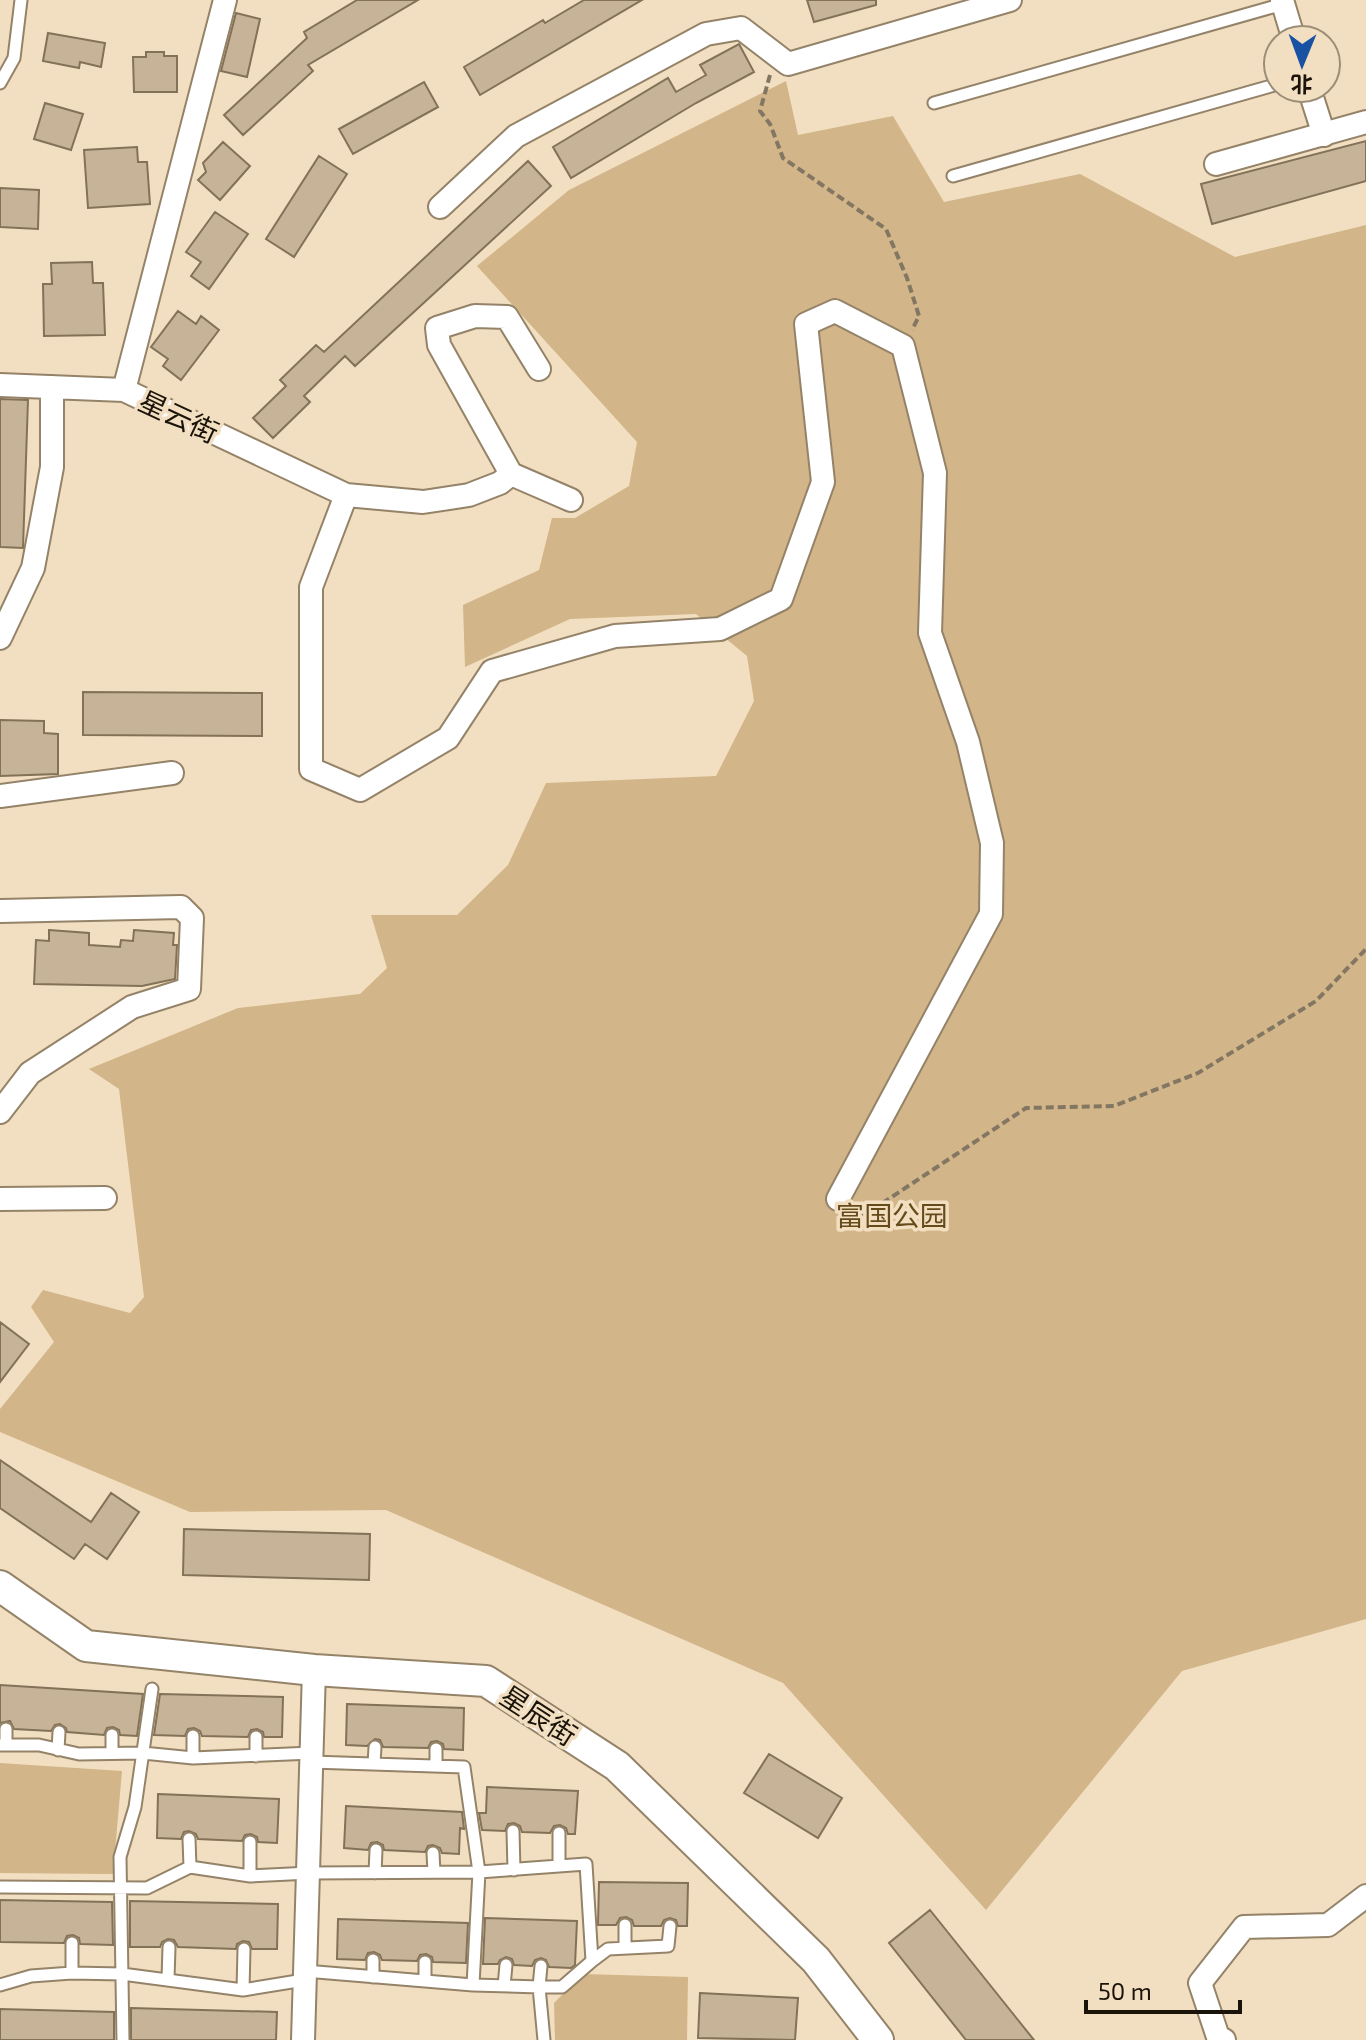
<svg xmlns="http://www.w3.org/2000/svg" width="1366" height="2040" font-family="'Exo 2','Noto Sans SC',sans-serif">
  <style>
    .green { fill: #d2b588 }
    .building { fill: #c7b498; stroke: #837258; stroke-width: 2 }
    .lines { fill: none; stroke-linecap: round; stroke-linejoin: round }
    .lane-casing { stroke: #948368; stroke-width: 15 }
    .street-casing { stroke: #948368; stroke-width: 26 }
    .secondary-casing { stroke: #948368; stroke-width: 34 }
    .path { stroke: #837763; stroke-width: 4; stroke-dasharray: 8 4; stroke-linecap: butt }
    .lane { stroke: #fff; stroke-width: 11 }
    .street { stroke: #fff; stroke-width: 22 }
    .secondary { stroke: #fff; stroke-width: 30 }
    .labels { text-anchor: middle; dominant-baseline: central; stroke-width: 7; stroke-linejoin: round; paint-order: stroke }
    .street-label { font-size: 28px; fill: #1a1309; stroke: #f2dfc1 }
    .park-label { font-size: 28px; fill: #664b1a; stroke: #f2dfc1 }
  </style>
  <rect width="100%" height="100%" fill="#f2dfc1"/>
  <path class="green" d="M786 81 798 135 893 116 944 202 1080 174 1235 257 1366 225V1619L1182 1671 986 1910 783 1683 386 1510 190 1512 0 1432V1409L54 1342 31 1307 43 1290 130 1313 144 1297 119 1089 89 1069 238 1008 360 994 387 968 371 915H457L508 865 546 783 716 776 754 701 747 656 696 614 570 619 465 667 463 605 539 570 552 518H575L629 486 637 442 477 266 569 190Z
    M0 1763 122 1771 113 1874 0 1873Z
    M583 1974 688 1977 687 2040H555L554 2003Z"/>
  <path class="building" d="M357 0H418L308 65 313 71 243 135 224 115 307 38 304 32Z
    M584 0H642L480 95 464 67 543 20 545 23Z
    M807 0H876V5L814 22Z
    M236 13 260 19 247 77 221 71Z
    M48 33 105 43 101 67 80 62 79 68 43 61Z
    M739 44 754 72 696 103 571 178 553 147 668 78 676 92 706 75 700 65Z
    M146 52H164V56H177V92H134L133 57H146Z
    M424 82 438 107 353 154 339 129Z
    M45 103 83 114 71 150 34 139Z
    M1366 141V181L1212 224 1201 184Z
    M223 142 250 166 220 200 198 180 206 172 203 163Z
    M137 147 138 162H147L150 204 88 208 84 150Z
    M319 156 347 174 294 257 266 239Z
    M528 161 551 186 355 366 345 356 304 396 310 402 273 438 253 418 286 386 280 380 316 345 324 352Z
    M0 188 39 190 38 229 0 227Z
    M215 212 248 234 209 289 191 276 201 262 186 252Z
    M92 262 93 283H103L105 335 44 336 43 284H52L51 263Z
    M178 311 196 324 201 316 219 330 181 380 163 366 168 359 151 347Z
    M0 399 28 400 23 548 0 547Z
    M83 692 262 693V736L83 735Z
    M0 720 44 721V733L58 734V774L0 776Z
    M49 930 89 933V945L120 947 121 940 133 941 134 930 174 933 173 945H177L175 979 142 986 34 984 36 940 49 941Z
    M0 1322 29 1344 0 1382Z
    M0 1460 91 1522 111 1493 139 1512 107 1559 85 1544 74 1559 0 1508Z
    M184 1529 370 1534 369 1580 183 1575Z
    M0 1685 143 1694 137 1736 120 1735 119 1730 113 1727 107 1728 104 1735 67 1732 66 1728 60 1724 55 1725 51 1731 14 1729 10 1721 0 1723Z
    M160 1694 283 1697 282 1737H264L263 1732 257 1729 251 1730 248 1737 202 1736 200 1731 194 1728 188 1729 185 1736 154 1735Z
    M347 1704 464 1708 463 1750 444 1749 443 1744 437 1741 431 1742 428 1748 383 1747 380 1740 375 1739 367 1746 346 1745Z
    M769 1754 842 1798 818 1838 744 1793Z
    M487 1787 578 1791 575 1834H568L566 1828 560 1825 554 1826 550 1833 522 1832 520 1826 514 1823 508 1824 505 1831 482 1830 479 1813H486Z
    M158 1794 279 1799 277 1843 258 1842 257 1837 251 1834 245 1835 242 1841 198 1839 196 1834 189 1831 184 1832 181 1839 157 1838Z
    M346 1806 462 1812 464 1829 460 1828 459 1854 442 1853 440 1848 433 1845 428 1846 425 1852 384 1850 383 1845 377 1842 371 1843 368 1850 344 1848Z
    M599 1882 688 1883 687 1926H678L676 1920 670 1918 664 1920 661 1926H634L632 1920 626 1917 620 1918 616 1925H598Z
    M0 1900 112 1902 113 1945 80 1944 79 1938 73 1935 67 1936 64 1943 0 1942Z
    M130 1901 278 1904 277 1949H252L249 1942 243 1941 237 1944 236 1949 178 1947 174 1940 168 1939 162 1942 160 1947H130Z
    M930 1910 1034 2040H966L889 1943Z
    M485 1918 577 1921 575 1965 571 1968 549 1967 546 1960 541 1958 535 1960 532 1966 514 1965 512 1959 506 1957 500 1960 498 1964H483Z
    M338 1919 468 1923 466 1963 433 1962 432 1957 426 1954 420 1955 417 1961 382 1960 380 1955 374 1952 368 1953 365 1960 337 1959Z
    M700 1993 798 1998 795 2040 698 2038Z
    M131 2008 277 2012 276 2040H131Z
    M0 2009 114 2012V2040H0Z"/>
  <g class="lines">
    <defs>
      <path id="lane" d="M0 83 14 58 21 0
        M934 103 1283 4
        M953 176 1278 84
        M193 1736V1758
        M0 1745H39L79 1754 143 1753 193 1758 312 1753
        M6 1745V1729
        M58 1750 59 1732
        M112 1753V1735
        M256 1756V1737
        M311 1762 464 1767 479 1872 473 1985
        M374 1764 375 1747
        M436 1766V1749
        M513 1831 514 1870
        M559 1833V1866
        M189 1839 190 1867
        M250 1842V1876
        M433 1853 434 1872
        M375 1873 376 1850
        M0 1887 147 1888 190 1867 250 1876 310 1873 479 1872 586 1864 592 1961 562 1987H539L544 2040
        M625 1925V1948
        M373 1960V1977
        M592 1961 608 1949 668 1946 670 1926
        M425 1962V1981
        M305 1971 473 1985 539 1987 541 1966
        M72 1973V1943
        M168 1979 169 1947
        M0 1985 31 1976 72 1973 122 1974 243 1990 304 1980
        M504 1986 506 1965
        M243 1990 244 1949
        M123 2040 120 1857 135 1807 152 1689"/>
      <path id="street" d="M1282 0 1294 40
        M1309 88 1324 135
        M1216 164 1366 122
        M440 207 516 136 706 34 741 28 788 64 1010 0
        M0 385 124 390 346 495 423 502 469 495 500 483 511 474 571 500
        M124 390 225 0
        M511 474 439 345 437 328 475 316 507 317 539 369
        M346 495 311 587V769L360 790 448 738 492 671 615 636 720 629 781 599 823 482 806 324 835 311 903 346 935 473 930 633 968 742 992 843 991 914 838 1199
        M0 638 33 568 52 467V387
        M0 796 172 773
        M0 911 181 907 192 918 189 989 132 1007 30 1073 0 1112
        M0 1199 105 1198
        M303 2040 314 1670
        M1224 2040 1218 2037 1200 1983 1244 1927 1328 1925 1366 1896"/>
      <path id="secondary" d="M0 1586 86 1646 314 1670 486 1681 617 1766 816 1960 878 2040"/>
    </defs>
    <use href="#lane" class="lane-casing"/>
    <use href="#street" class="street-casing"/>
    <use href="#secondary" class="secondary-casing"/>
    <path class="path" d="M770 75 760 111 770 124 783 158 886 229 907 278 919 316 912 330
      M846 1215 851 1224 1026 1108 1114 1106 1198 1073 1316 1001 1366 949"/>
    <use href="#lane" class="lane"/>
    <use href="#street" class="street"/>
    <use href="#secondary" class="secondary"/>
  </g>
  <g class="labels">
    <g class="street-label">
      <text transform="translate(179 416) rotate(25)">星云街</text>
      <text transform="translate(539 1715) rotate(33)">星辰街</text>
    </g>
    <g class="park-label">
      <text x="892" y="1215">富国公园</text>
    </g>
  </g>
  <g transform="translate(1302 64) rotate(181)"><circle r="38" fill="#f2dfc1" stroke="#9c8d77" stroke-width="2"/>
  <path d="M0-6L14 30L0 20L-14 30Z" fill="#1a52a3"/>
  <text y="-12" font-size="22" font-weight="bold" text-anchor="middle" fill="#1a1309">北</text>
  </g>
  <path d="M1086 2000v12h154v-12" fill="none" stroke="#1a1309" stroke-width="4"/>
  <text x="1098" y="2000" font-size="24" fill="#1a1309" stroke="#f2dfc1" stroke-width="6" paint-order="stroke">50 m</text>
</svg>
